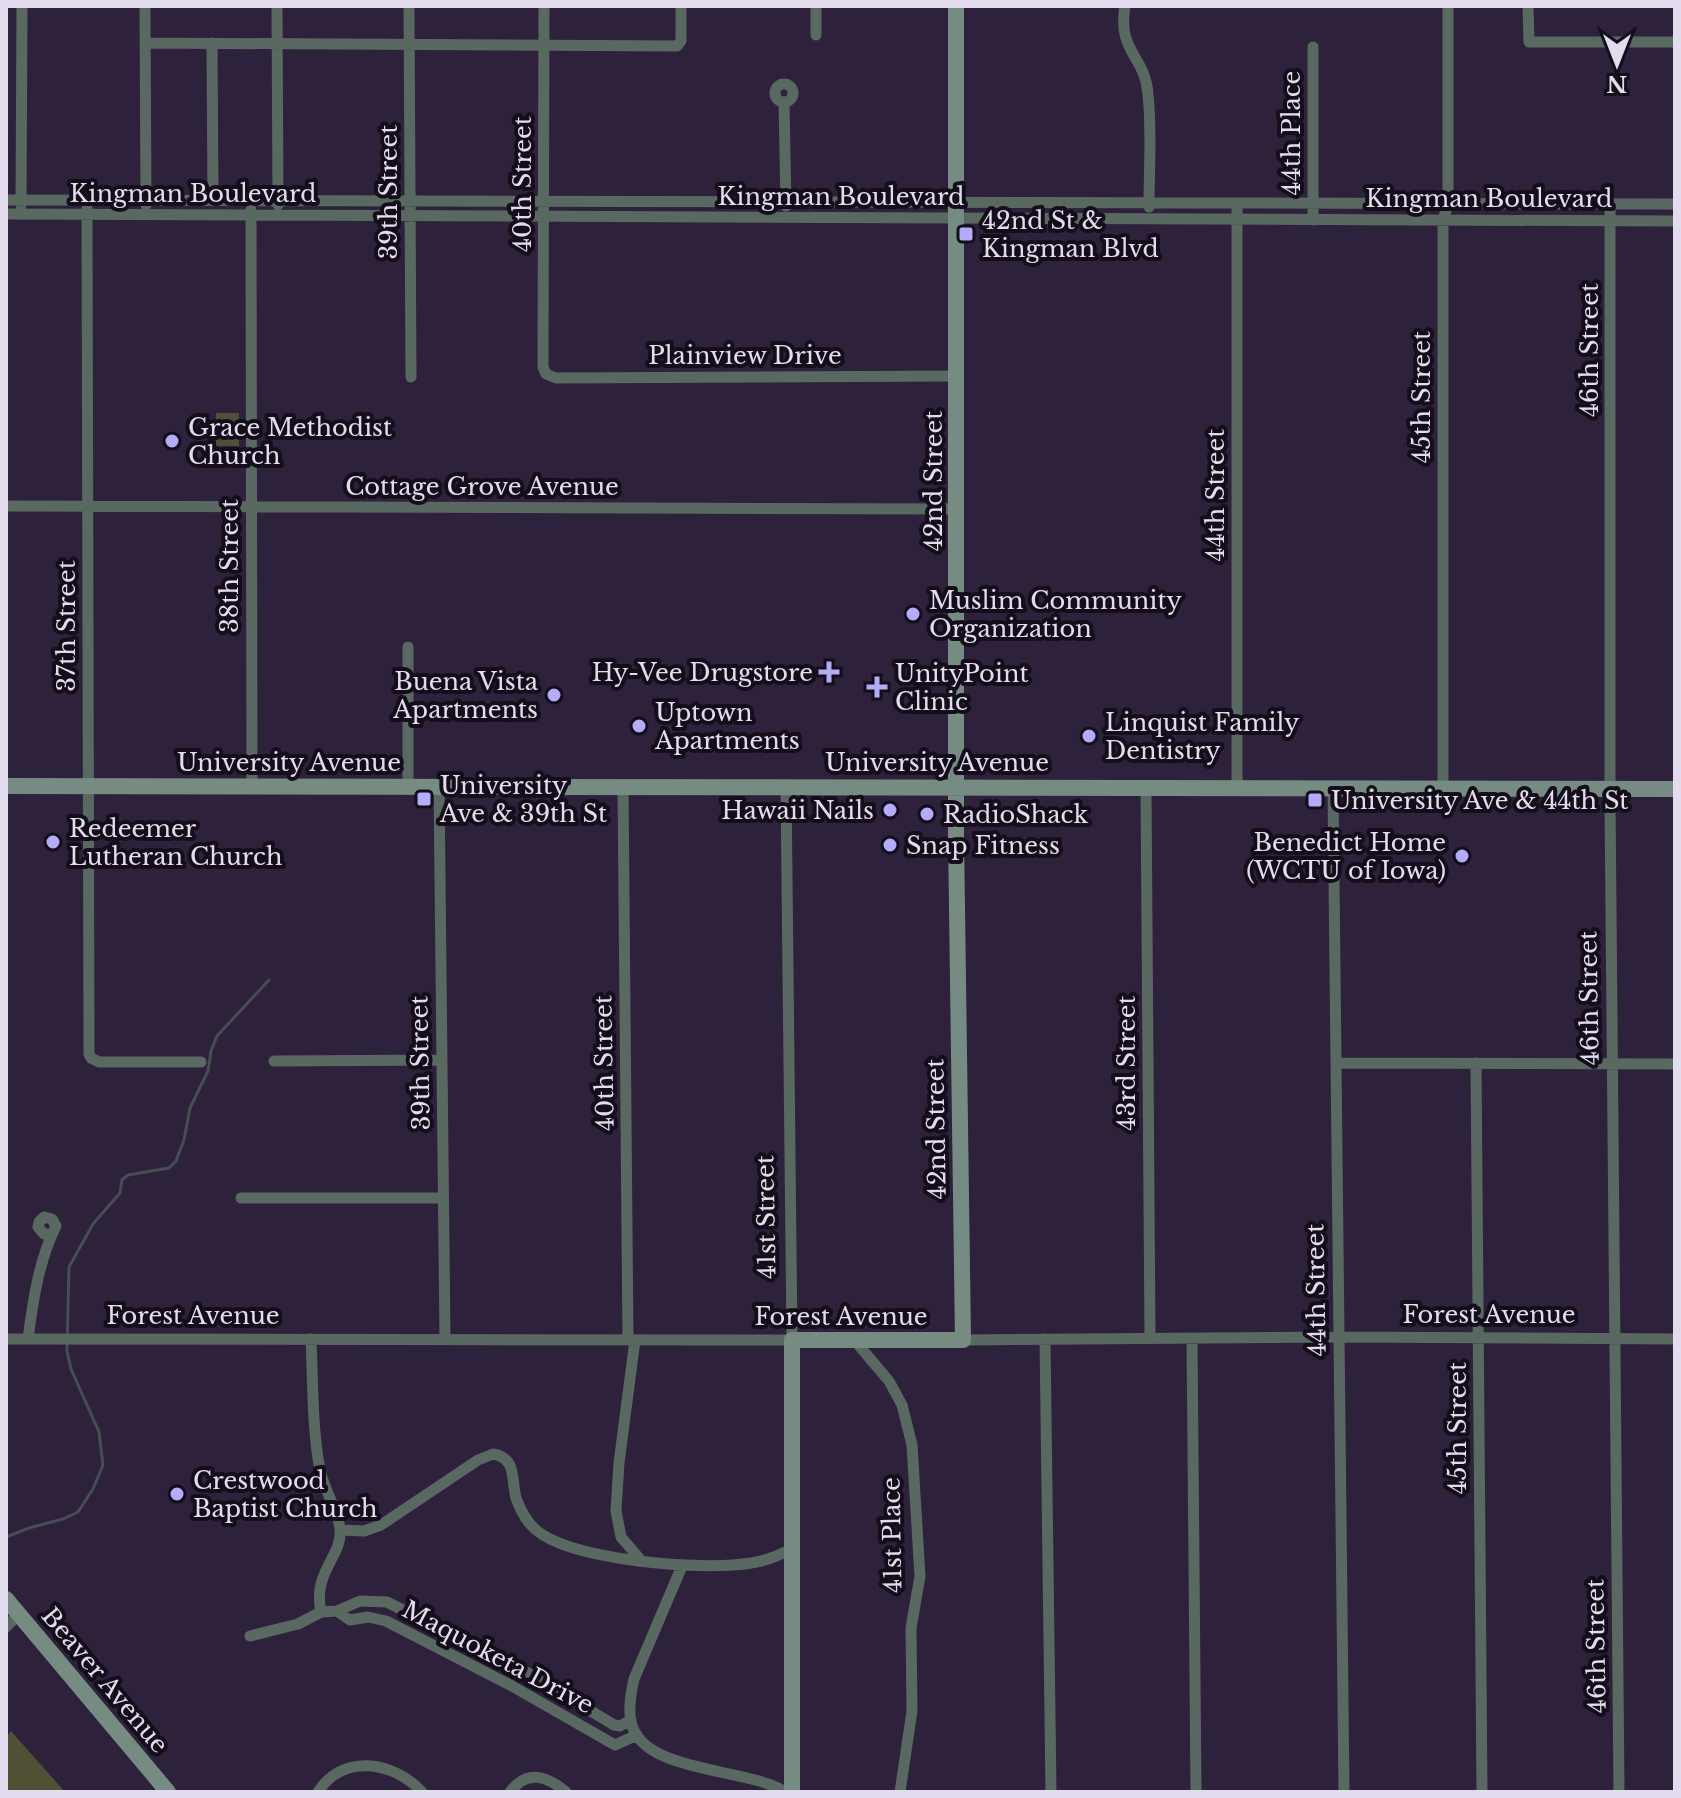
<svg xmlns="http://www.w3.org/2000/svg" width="1681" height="1798" font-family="'Libre Baskerville',serif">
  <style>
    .green { fill: #4f5035 }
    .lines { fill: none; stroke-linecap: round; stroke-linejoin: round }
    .stream { stroke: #454e55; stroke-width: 3 }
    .street { stroke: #5a6862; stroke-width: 11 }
    .secondary { stroke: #768c82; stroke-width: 16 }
    .poi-dot { fill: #b4acf9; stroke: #130e19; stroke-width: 3 }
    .labels { text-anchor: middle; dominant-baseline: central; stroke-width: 8; stroke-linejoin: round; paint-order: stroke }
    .street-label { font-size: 24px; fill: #e3dcee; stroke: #130e19 }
    .poi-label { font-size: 24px; fill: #e3dcee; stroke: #130e19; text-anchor: start }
  </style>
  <rect width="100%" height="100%" fill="#2d213b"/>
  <path class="green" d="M216 413H239V446H216Z
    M11 1731 65 1792H6V1737Z"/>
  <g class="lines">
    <path class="stream" d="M6 1537 29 1528 63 1519 78 1512 93 1489 103 1465 99 1432 71 1369 67 1351 69 1267 93 1224 120 1193 122 1180 128 1175 169 1168 176 1161 184 1140 190 1108 208 1071 211 1051 217 1036 269 980"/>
    <path class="street" d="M145 6 146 205
      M277 6 278 205
      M409 6 411 377
      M544 6 543 367 546 374 556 378 957 376
      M1125 6C1117 52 1145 55 1148 94 1152 131 1149 170 1149 207
      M1528 6 1529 42H1675
      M816 35V6
      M145 43 677 46 681 41V6
      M212 43 213 201
      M1313 47V220
      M775 93a9 9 0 1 1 18 0a9 9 0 1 1-18 0Z
      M784 102 786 206
      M6 200 1675 204
      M1237 203V787
      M1610 204V800L1619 1792
      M21 205 22 6
      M87 209 89 1054 91 1058 99 1062H201
      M251 210 252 786
      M6 214 1675 221
      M6 506 957 509
      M408 786V647
      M439 786 445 1339
      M623 786 628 1340
      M1146 787 1150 1338
      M1333 787 1344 1792
      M1443 788V220L1448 204V6
      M274 1061 442 1060
      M1336 1063 1675 1064
      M1476 1063 1482 1792
      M241 1198H443
      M1192 1338 1196 1792
      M6 1339 792 1340 786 786
      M28 1339C33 1300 39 1260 56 1226L52 1219 44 1217 39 1222 38 1227 44 1234H50
      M311 1339C313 1382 312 1428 320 1470 324 1489 339 1514 340 1529 343 1556 312 1572 321 1612
      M1045 1339 1051 1792
      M635 1340 619 1463 616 1511 621 1537 639 1558
      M963 1340 1339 1337 1675 1339
      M855 1341 889 1381 902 1405 912 1445 920 1576 911 1628 912 1711 900 1792
      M340 1530 364 1531 381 1525 478 1460 493 1454C517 1458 511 1479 516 1498 520 1509 526 1521 535 1529 570 1561 704 1571 751 1563 766 1561 779 1555 792 1549
      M682 1566 634 1679C631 1692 628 1708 631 1722 642 1774 748 1767 785 1792
      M337 1611 350 1620 368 1617 386 1621 512 1686 615 1745 637 1735
      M6 1627 19 1614
      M250 1636 298 1624 321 1612 337 1611 360 1601 387 1602 528 1673 614 1725 620 1726 631 1720
      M318 1792C343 1753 393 1761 422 1792
      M510 1792C527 1769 547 1776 566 1792"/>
    <path class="secondary" d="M6 786 1675 789
      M6 1599 168 1792
      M792 1792V1340H963L956 836V6"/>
  </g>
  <g class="poi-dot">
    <rect x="958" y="226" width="16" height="16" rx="4"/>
    <circle cx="172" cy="441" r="8"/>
    <circle cx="913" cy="614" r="8"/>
    <path d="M825 660h8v8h8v8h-8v8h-8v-8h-8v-8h8z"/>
    <path d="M873 675h8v8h8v8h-8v8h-8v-8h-8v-8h8z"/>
    <circle cx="554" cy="695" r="8"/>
    <circle cx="639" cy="726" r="8"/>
    <circle cx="1089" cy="736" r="8"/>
    <rect x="416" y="791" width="16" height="16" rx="4"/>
    <rect x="1307" y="792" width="16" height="16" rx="4"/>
    <circle cx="890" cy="810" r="8"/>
    <circle cx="927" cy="814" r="8"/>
    <circle cx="53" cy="842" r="8"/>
    <circle cx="890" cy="845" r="8"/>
    <circle cx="1462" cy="856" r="8"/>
    <circle cx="177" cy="1494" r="8"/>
  </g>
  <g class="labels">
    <g class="street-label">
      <text transform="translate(1291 133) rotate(-90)">44th Place</text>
      <text transform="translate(522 184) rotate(-90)">40th Street</text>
      <text transform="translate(388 192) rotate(-90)">39th Street</text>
      <text x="193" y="193">Kingman Boulevard</text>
      <text x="841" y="196">Kingman Boulevard</text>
      <text x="1489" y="198">Kingman Boulevard</text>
      <text transform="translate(1589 350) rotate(-90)">46th Street</text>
      <text x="745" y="355">Plainview Drive</text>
      <text transform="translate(1421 397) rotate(-90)">45th Street</text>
      <text transform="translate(933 481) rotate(-90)">42nd Street</text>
      <text x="482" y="486">Cottage Grove Avenue</text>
      <text transform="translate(1215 495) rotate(-90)">44th Street</text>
      <text transform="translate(229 566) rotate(-90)">38th Street</text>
      <text transform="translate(66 626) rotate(-90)">37th Street</text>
      <text x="289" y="762">University Avenue</text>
      <text x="937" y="762">University Avenue</text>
      <text transform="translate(1589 998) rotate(-91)">46th Street</text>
      <text transform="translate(420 1063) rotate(-91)">39th Street</text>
      <text transform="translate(604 1063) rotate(-91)">40th Street</text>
      <text transform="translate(1126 1063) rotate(-90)">43rd Street</text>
      <text transform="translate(936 1129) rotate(-91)">42nd Street</text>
      <text transform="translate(766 1217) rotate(-91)">41st Street</text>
      <text transform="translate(1316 1290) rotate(-91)">44th Street</text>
      <text x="1489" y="1314">Forest Avenue</text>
      <text x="193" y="1315">Forest Avenue</text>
      <text x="841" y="1316">Forest Avenue</text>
      <text transform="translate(1457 1428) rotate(-90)">45th Street</text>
      <text transform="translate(892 1535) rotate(-91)">41st Place</text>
      <text transform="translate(1596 1646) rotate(-91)">46th Street</text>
      <text transform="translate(498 1657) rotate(28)">Maquoketa Drive</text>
      <text transform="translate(105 1680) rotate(50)">Beaver Avenue</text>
    </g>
    <g class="poi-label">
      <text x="982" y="220">42nd St &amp;<tspan x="982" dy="28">Kingman Blvd</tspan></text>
      <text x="188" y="427">Grace Methodist<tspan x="188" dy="28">Church</tspan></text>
      <text x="929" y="600">Muslim Community<tspan x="929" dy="28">Organization</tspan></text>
      <text x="813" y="672" text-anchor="end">Hy-Vee Drugstore</text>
      <text x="895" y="673">UnityPoint<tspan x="895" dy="28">Clinic</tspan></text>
      <text x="538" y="681" text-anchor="end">Buena Vista<tspan x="538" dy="28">Apartments</tspan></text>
      <text x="655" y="712">Uptown<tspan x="655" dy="28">Apartments</tspan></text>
      <text x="1105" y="722">Linquist Family<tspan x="1105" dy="28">Dentistry</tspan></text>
      <text x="440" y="785">University<tspan x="440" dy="28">Ave &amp; 39th St</tspan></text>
      <text x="1331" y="800">University Ave &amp; 44th St</text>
      <text x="874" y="810" text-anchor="end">Hawaii Nails</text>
      <text x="943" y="814">RadioShack</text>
      <text x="69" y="828">Redeemer<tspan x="69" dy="28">Lutheran Church</tspan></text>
      <text x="1446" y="842" text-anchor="end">Benedict Home<tspan x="1446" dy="28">(WCTU of Iowa)</tspan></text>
      <text x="906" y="845">Snap Fitness</text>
      <text x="193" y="1480">Crestwood<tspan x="193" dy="28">Baptist Church</tspan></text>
    </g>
  </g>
  <rect width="1681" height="1798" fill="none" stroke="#e3dcee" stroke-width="16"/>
  <g transform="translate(1617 64) rotate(180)" stroke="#130e19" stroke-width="6" paint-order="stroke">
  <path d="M0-6L14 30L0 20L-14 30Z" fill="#e3dcee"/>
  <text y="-12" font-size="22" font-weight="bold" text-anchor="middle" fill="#e3dcee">N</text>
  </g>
</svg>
